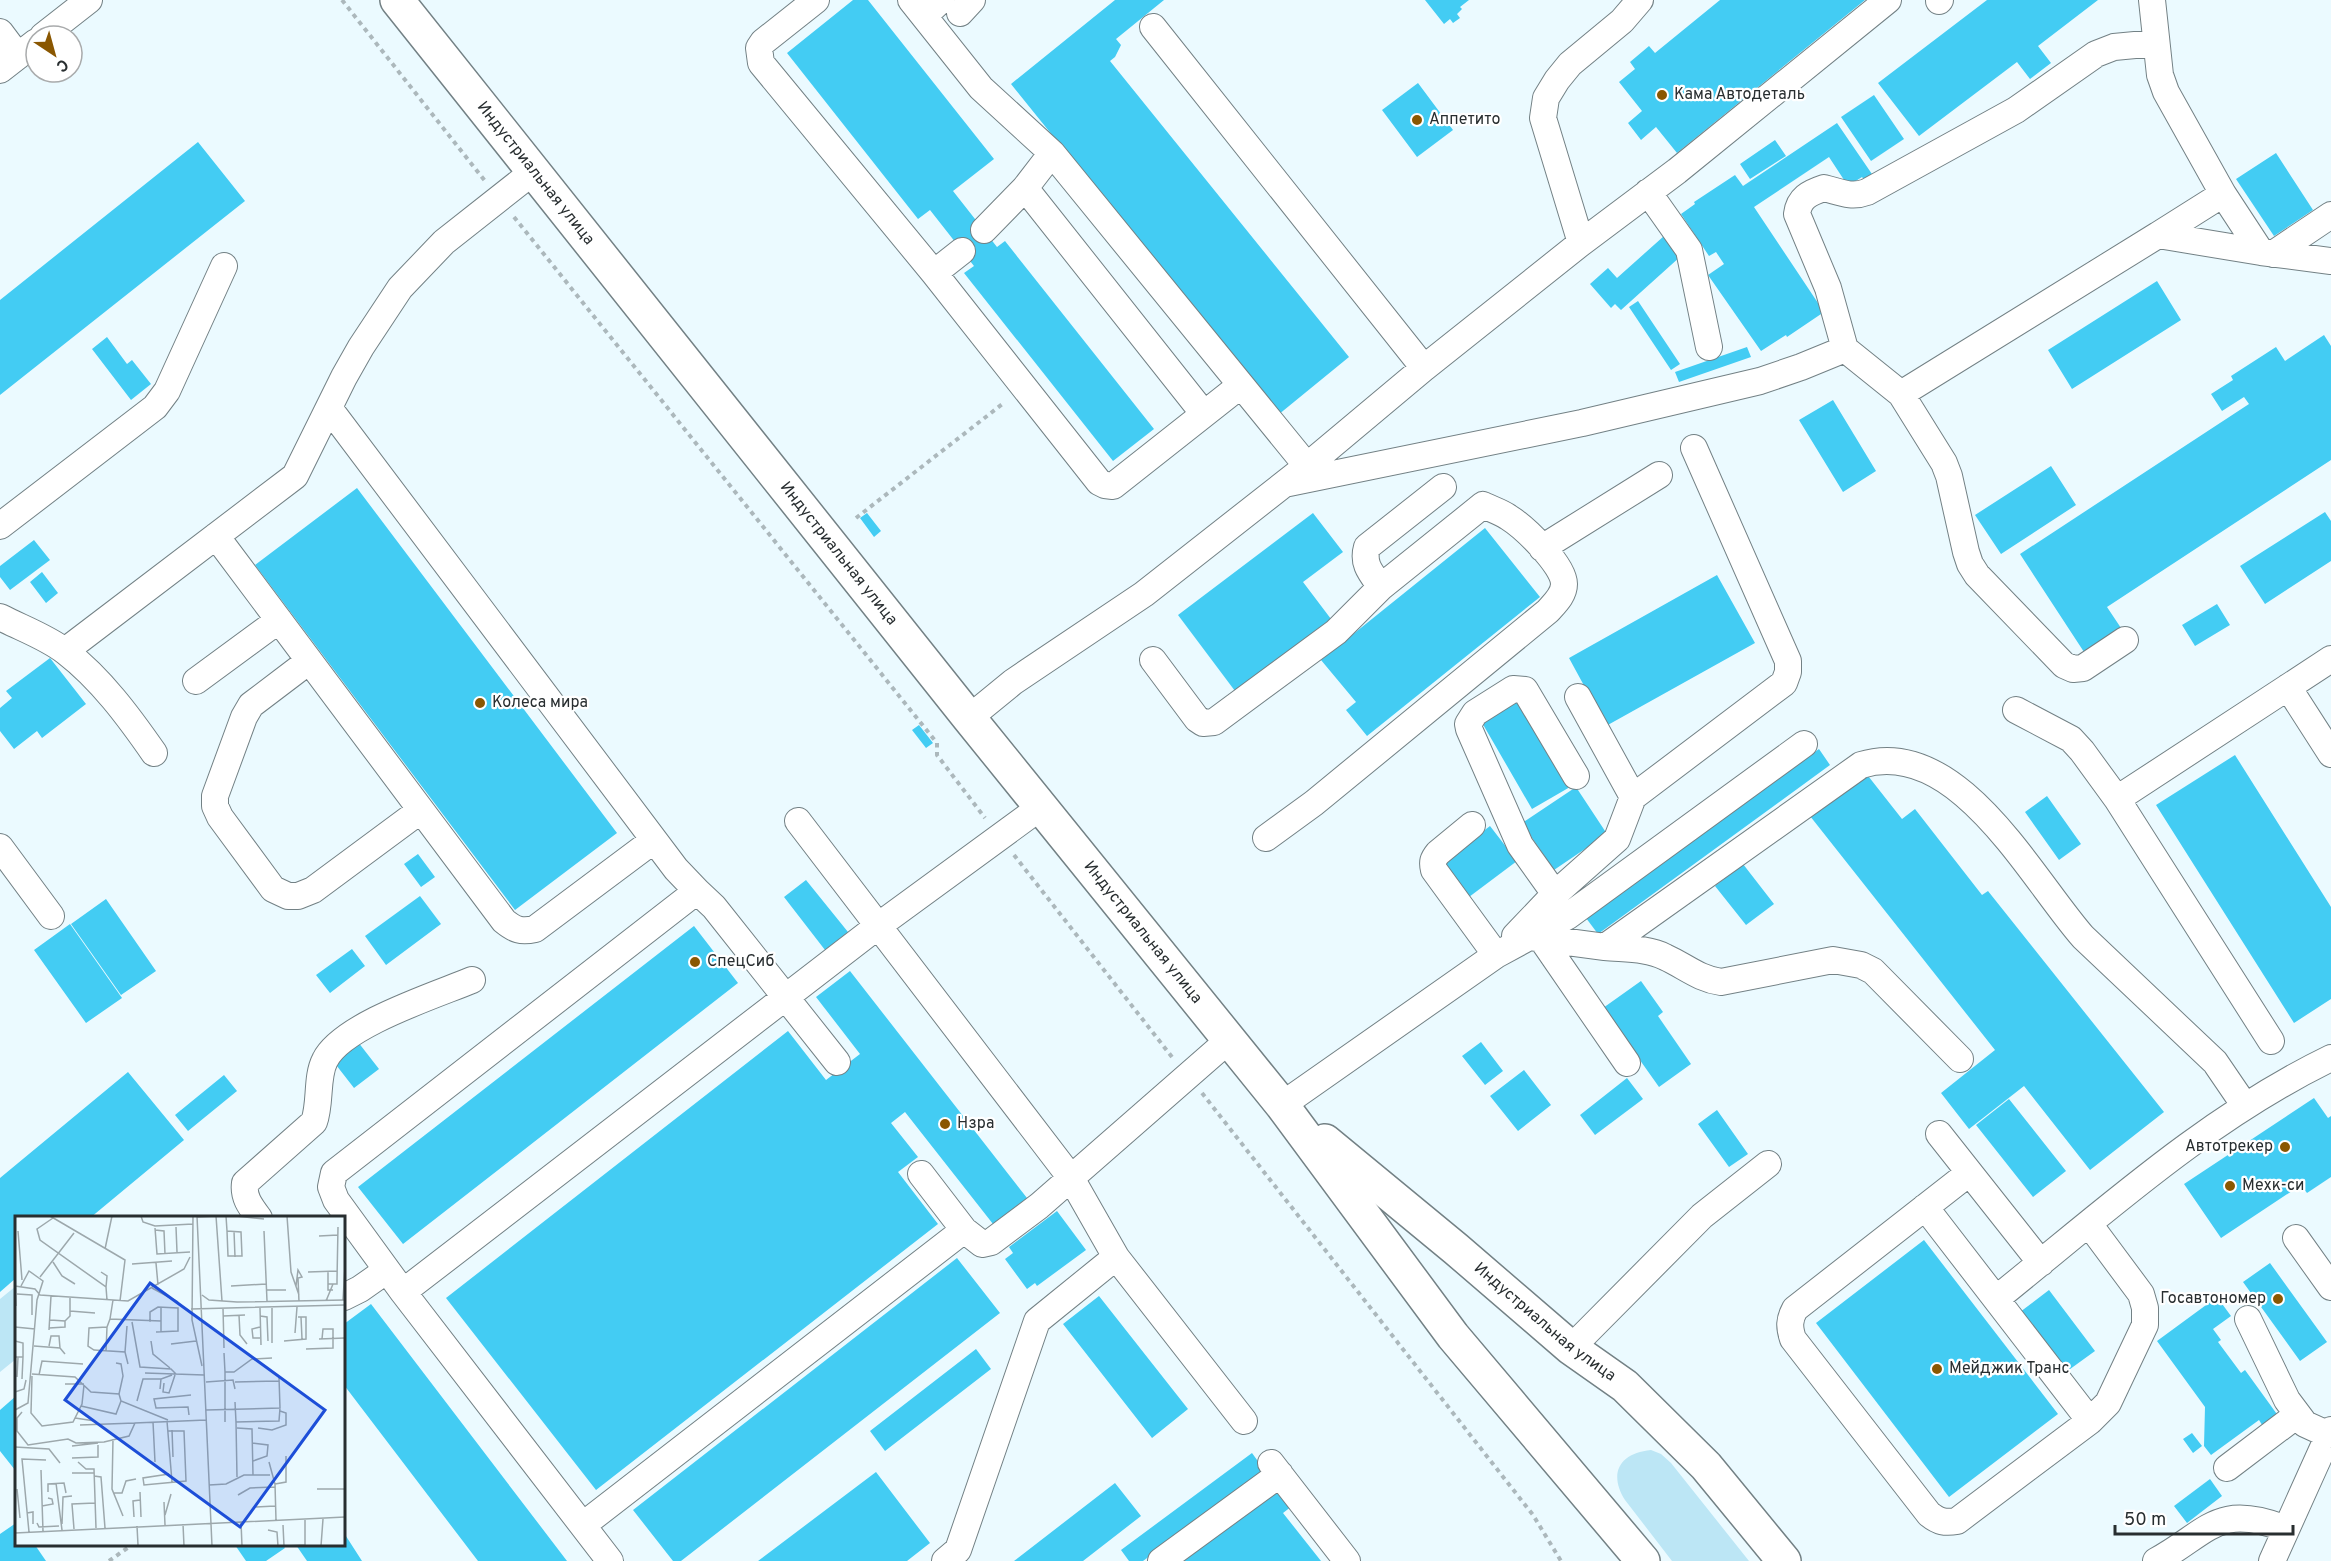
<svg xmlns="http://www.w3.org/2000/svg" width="2331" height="1561" font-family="Overpass,sans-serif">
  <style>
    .green { fill: #bce6f5 }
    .building { fill: #43ccf3 }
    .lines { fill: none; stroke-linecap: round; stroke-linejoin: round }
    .minor-casing { stroke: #738185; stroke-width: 28 }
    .major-casing { stroke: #738185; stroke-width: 36 }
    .path { stroke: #acb8bc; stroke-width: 4; stroke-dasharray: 4.5 4.5; stroke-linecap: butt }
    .minor { stroke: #fff; stroke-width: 26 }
    .major { stroke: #fff; stroke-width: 33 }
    .poi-dot { fill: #8a5701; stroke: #fff; stroke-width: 2 }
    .labels { text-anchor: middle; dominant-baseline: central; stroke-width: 4.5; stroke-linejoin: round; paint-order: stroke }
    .poi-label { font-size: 16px; fill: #282e30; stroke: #fff; text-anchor: start }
    .street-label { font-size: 16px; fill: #282e30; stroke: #fff }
    .inset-road { fill: none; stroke: #9da8ac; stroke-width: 1.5 }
    .view { fill: #1d4ed8; fill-opacity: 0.15; stroke: #1d4ed8; stroke-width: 3 }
    .inset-edge { fill: none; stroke: #282e30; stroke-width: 3 }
  </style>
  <rect width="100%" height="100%" fill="#ebfaff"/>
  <path class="green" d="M16 1286V1359L0 1372V1299Z
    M1651 1450 1661 1454 1671 1463 1749 1561H1672L1625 1500C1608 1473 1620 1453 1651 1450Z"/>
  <path class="building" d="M853 0H868L994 159 953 191 997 247 1005 241 1154 429 1113 461 964 273 974 266 930 210 918 219 787 53Z
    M1115 0H1164L1116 39 1121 45 1115 57 1110 61 1349 357 1278 415 1011 84Z
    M1425 0H1469L1460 7 1462 9 1457 14 1460 18 1453 23 1450 19 1444 24Z
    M1720 0H1865L1677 153 1656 127 1641 140 1628 123 1642 111 1619 82 1635 69 1630 62 1649 46 1655 53Z
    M1987 0H2098L2038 46 2051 63 2030 79 2017 62 1919 136 1878 83Z
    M1418 83 1453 130 1417 157 1382 110Z
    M1874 95 1904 139 1871 161 1841 117Z
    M1837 123 1874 177 1866 182 1862 177 1848 186 1829 157 1754 207 1824 312 1787 337 1786 335 1761 351 1708 275 1724 264 1716 252 1709 256 1681 214 1695 204 1694 202 1735 175 1743 186Z
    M1775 140 1786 156 1750 179 1740 164Z
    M198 142 245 201 0 395V300Z
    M2276 153 2313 210 2274 236 2236 179Z
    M1664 236 1681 256 1621 310 1615 304 1611 308 1590 284 1608 268 1617 278Z
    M2157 281 2181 320 2072 389 2048 350Z
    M1638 301 1680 364 1671 370 1629 307Z
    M2324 335 2331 346V460L2107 607 2121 628 2084 652 2020 554 2249 404 2244 397 2222 411 2211 394 2233 380 2231 376 2276 347 2285 361Z
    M107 337 127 364 132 360 151 384 131 400 92 349Z
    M1747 347 1751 357 1679 382 1675 372Z
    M1833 400 1876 471 1843 492 1799 420Z
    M2051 466 2076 505 2001 554 1975 515Z
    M357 488 617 833 515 910 255 565Z
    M2325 512 2331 521V561L2265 604 2240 566Z
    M867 513 881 531 874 537 860 518Z
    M1313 513 1343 552 1303 582 1331 619 1235 691 1178 615Z
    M1485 528 1540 597 1367 736 1346 710 1356 702 1321 660Z
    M34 540 50 560 10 590 0 577V566Z
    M42 572 58 593 46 603 30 582Z
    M1717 575 1755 643 1606 726 1569 658Z
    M2217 604 2230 625 2195 646 2182 625Z
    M50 658 86 704 42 738 37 731 14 749 0 731V708L12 698 6 691Z
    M1518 699 1570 787 1532 809 1481 721Z
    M919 725 933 743 926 748 912 730Z
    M1819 749 1830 765 1598 934 1586 918Z
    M2235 755 2331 907V999L2294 1023 2156 805Z
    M1865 772 1902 819 1915 809 1982 895 1988 891 2164 1112 2090 1170 2024 1086 1969 1129 1941 1093 1995 1050 1810 816Z
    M1576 787 1607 834 1554 870 1522 823Z
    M2047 796 2081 844 2059 860 2025 812Z
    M1490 826 1517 861 1469 897 1443 862Z
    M418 854 435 877 421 887 404 864Z
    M1743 864 1774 904 1746 925 1715 886Z
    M806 880 848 932 825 950 784 897Z
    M420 896 441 924 386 965 365 936Z
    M106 899 156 971 121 995 71 924Z
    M70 924 122 998 86 1023 34 950Z
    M694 926 738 983 403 1244 358 1187Z
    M352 949 365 966 330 993 316 975Z
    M850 971 1027 1198 993 1224 905 1112 891 1123 918 1157 898 1172 938 1224 596 1490 446 1298 788 1031 826 1080 860 1054 816 997Z
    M1641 981 1663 1012 1658 1016 1691 1064 1659 1087 1603 1008Z
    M358 1042 379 1069 354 1088 333 1061Z
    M1481 1042 1503 1071 1485 1085 1462 1056Z
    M1524 1070 1551 1105 1518 1131 1490 1096Z
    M128 1072 184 1140 90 1218H16V1278L0 1292V1178Z
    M224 1075 237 1091 188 1131 175 1115Z
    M1627 1078 1643 1099 1595 1135 1580 1115Z
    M2314 1098 2328 1118 2331 1116V1177L2307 1193 2301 1185 2221 1238 2184 1184Z
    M2009 1099 2066 1171 2033 1197 1976 1125Z
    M1717 1110 1748 1154 1729 1167 1698 1124Z
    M1057 1211 1086 1250 1037 1286 1035 1283 1027 1289 1005 1259 1013 1253 1009 1247Z
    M1924 1240 2058 1414 1949 1497 1816 1323Z
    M957 1258 1000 1313 681 1561H673L633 1510Z
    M2270 1263 2327 1342 2300 1361 2243 1282Z
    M2049 1290 2095 1351 2066 1372 2020 1312Z
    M1099 1296 1188 1409 1152 1438 1063 1324Z
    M2217 1297 2231 1316 2213 1329 2221 1340 2218 1342 2241 1373 2245 1370 2279 1417 2264 1428 2259 1420 2211 1455 2204 1446 2205 1407 2157 1341Z
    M371 1304 567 1561H478L344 1385V1324Z
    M976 1349 991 1369 885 1451 870 1431Z
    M16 1396V1468L15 1470 0 1451V1410Z
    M2192 1433 2202 1446 2193 1453 2183 1439Z
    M1252 1453 1265 1471 1143 1561H1129L1121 1550Z
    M876 1472 930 1543 907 1561H758Z
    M2210 1479 2222 1496 2187 1523 2174 1506Z
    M1115 1483 1141 1516 1083 1561H1014Z
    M1281 1484 1296 1503 1283 1513 1321 1561H1184Z
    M16 1523V1545H35L46 1561H0V1534Z
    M344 1533 362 1561H307L296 1545H344Z
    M235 1545H283L285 1548 266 1561H246Z"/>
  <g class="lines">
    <defs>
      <path id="minor" d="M816 0 763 42 759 48 761 63 934 273 1099 482 1105 485 1113 486 1241 385
        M911 0 981 88 1052 153 1307 466
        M2152 0 2160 75 2166 92 2223 194 2261 252
        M1939 1 1940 0
        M960 13 972 0
        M924 16 941 0
        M1153 27 1424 368
        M0 32 18 56
        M43 36 89 0
        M2156 43 2114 47 2096 54 2016 110 1867 192C1851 198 1840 192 1824 188 1809 193 1799 198 1797 214L1828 288 1845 349 1901 394 2158 235 2261 252 2331 261
        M0 70 36 42
        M1025 188 1204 414
        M1648 192 1689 250 1709 347
        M984 230 1025 188 1052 153
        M2158 235 2223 194
        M1581 243 1677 171 1888 0
        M2273 254 2331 215
        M934 273 962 251
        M1901 394 1944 463 1949 476 1966 552 1970 564 1977 575 2064 665 2073 669 2083 668 2125 640
        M329 408 676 869 697 891
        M1289 483 1582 423 1760 381 1801 367 1845 349
        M0 526 155 407 167 391 224 266
        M216 536 504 921C515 930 521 932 535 929L654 840
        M1542 548 1659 475
        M1381 587C1371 573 1362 564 1367 547L1443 487
        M0 617C21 628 47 637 66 652 101 679 129 717 154 753
        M65 651 295 476 344 377 361 347 400 288 444 242 534 171
        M1153 660 1197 719 1203 723 1214 722 1336 632 1381 587 1483 505C1491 509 1501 512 1508 517 1524 527 1564 565 1564 584 1564 595 1555 603 1548 611L1314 803 1266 838
        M309 661 251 705 244 717 215 796V806L220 817 273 889 288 896H298L313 890 421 810
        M196 681 279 620
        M2288 687 2331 754
        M2016 710 2071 739 2082 751 2117 799 2331 659
        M969 718 1013 682 1144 594 1307 466 1424 368 1581 243 1543 118 1546 98 1557 80 1570 64 1622 21 1640 0
        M1633 797 1784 683 1788 672V661L1694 448
        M2117 799 2271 1041
        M798 821 1071 1178 1116 1257 1037 1321 958 1550 945 1561
        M1472 825 1438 853C1433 859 1432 862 1434 870L1496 955
        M0 847 51 916
        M1555 894 1617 839 1633 797 1578 697
        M1515 936 1555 894 1520 845 1469 729 1468 724 1475 713 1513 689 1525 690 1576 776
        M1530 937 1605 947 1861 765C1957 735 2031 878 2083 937L2215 1062 2245 1106
        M1541 938 1627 1063
        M1605 947C1624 949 1648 948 1665 957 1685 966 1699 979 1721 982L1833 960 1861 965 1873 971 1960 1059
        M1282 1105 1496 955 1568 916 1804 744
        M1939 1134 2041 1263
        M1969 1173 1795 1309C1789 1320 1789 1327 1793 1339L1929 1514C1939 1522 1945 1523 1957 1521L2090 1421 2108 1403 2145 1325V1308L2141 1294 2089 1224
        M921 1174 964 1230 982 1244 991 1242 1039 1206 1230 1039
        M1925 1207 2090 1421
        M259 1218C250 1206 243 1197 245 1183L314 1122C321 1103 316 1077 325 1060 342 1025 436 995 472 980
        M2296 1238 2331 1287
        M1116 1257 1244 1421
        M403 1292 336 1200 331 1187 334 1173 697 891 714 907 837 1062
        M344 1297 360 1289 387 1270
        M1996 1299C2103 1213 2207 1118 2331 1058
        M2248 1319 2287 1400 2305 1424 2329 1435
        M1571 1348 1702 1216 1768 1164
        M1271 1463 1347 1561
        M2227 1468 2297 1415
        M583 1525 964 1230
        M610 1561 403 1292 878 926 1042 806
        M1161 1561 1280 1474
        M2156 1561C2209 1532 2217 1502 2286 1529
        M2272 1561 2331 1430"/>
      <g id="major">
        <path id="s1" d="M397 0 969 718 1282 1105 1453 1336 1643 1561"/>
        <path id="s2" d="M1325 1141 1456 1249 1571 1348 1625 1386 1706 1466 1784 1561"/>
      </g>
    </defs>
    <use href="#minor" class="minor-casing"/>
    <use href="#major" class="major-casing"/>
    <path class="path" d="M342 0 485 181
      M514 217 937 743V755L985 818
      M856 518 1005 402
      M1014 855 1172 1057
      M1202 1093 1533 1515 1561 1561
      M109 1561 133 1544"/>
    <use href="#minor" class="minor"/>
    <use href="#major" class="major"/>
  </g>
  <g class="poi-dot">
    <circle cx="1662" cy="95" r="6"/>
    <circle cx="1417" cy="120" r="6"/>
    <circle cx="480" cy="703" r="6"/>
    <circle cx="695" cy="962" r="6"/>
    <circle cx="945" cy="1124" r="6"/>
    <circle cx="2285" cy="1147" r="6"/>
    <circle cx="2230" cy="1186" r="6"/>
    <circle cx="2278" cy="1299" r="6"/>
    <circle cx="1937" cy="1369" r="6"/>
  </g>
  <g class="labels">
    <g class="poi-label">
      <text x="1674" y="95">Кама Автодеталь</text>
      <text x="1429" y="120">Аппетито</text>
      <text x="492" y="703">Колеса мира</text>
      <text x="707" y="962">СпецСиб</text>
      <text x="957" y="1124">Нзра</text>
      <text x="2273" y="1147" text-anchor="end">Автотрекер</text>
      <text x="2242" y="1186">Мехк-си</text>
      <text x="2266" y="1299" text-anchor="end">Госавтономер</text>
      <text x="1949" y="1369">Мейджик Транс</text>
    </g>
    <g class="street-label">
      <text stroke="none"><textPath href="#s1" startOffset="222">Индустриальная улица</textPath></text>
      <text stroke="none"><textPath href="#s1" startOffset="708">Индустриальная улица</textPath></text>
      <text stroke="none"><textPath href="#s1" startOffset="1194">Индустриальная улица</textPath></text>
      <text stroke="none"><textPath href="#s2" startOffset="285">Индустриальная улица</textPath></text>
    </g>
  </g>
  <g transform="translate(15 1216)">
    <rect width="330" height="330" fill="#ebfaff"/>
    <path class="inset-road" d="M35 0 110 44 105 85M126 0 128 6 140 10 178 8M178 0 177 104 187 150M182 0 197 330M201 0 207 85M211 0 212 15 213 40H227L226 16 212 15M221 0 249 3M272 0 276 56 284 79M182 1 201 0M38 2 22 13 25 24 91 71 92 84M161 11 162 36M140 12 142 38 175 36M140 14 149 15 150 38M3 15 7 64M219 15 220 41M249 15 252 85M304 20 323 19M90 33 97 0M38 46 47 60 60 68M141 47 143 69M117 48 157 45M0 53 1 90M313 55V74H318M86 56 92 60 91 71M293 56 322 55M25 61 59 17M313 68H322V64L323 11M0 70 20 73 25 79 113 85 169 53 175 41M216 70 251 68M281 70 283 54 287 61 283 62 284 86M137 72 163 86M252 74H271M2 78 17 79V99M187 79 194 84 222 86 330 84M98 84 95 103 146 105M328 84 330 51M311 85 318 68M146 91V116M257 91V127M208 92 209 132M245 92 246 129M176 93 330 89M55 95 80 97M224 99 225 119 232 128M208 100 230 99M245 100 252 101 253 125M286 101 287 123M95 103 92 111 74 112 73 130 79 134 110 136 113 148M50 105 55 100V81M117 106 125 151 156 153 161 158M135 106V96L143 91 163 92V115L141 116M0 111 20 113M245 111 237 113 238 122H245M34 112 50 111V105L35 104M34 114 36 80M280 117 282 91M304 123 330 122M0 125 8 127V141M136 125 138 138 155 152M269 125 291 123V101H283M156 128 181 125M19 130 45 132 50 138M34 130 36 120H44L45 132M291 133 318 132V113H308L307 123M91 135 92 111M110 136 112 110M209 137 210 156M0 141H8L7 163M101 147 106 148 108 160 104 178M130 157 189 159M17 158 60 161 76 176 104 178 106 185 153 204M24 159 27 145 68 148M17 160 16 197 27 210 58 206 67 188 69 169M2 161 3 141M191 166 218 164 220 173M220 166 264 165M149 167 148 176 154 177 160 159M50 168H69M145 173 146 163 157 159M0 176 9 173 11 164M122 185 128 163H146M220 186 221 206 264 205 265 192M66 190 101 198 106 185M0 194 13 187 22 84 28 65 14 55 6 70M191 194 265 192 264 161M7 196 2 202V215L13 229 53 223 61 227 89 226 114 220 120 207 191 204M174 199 173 191 141 192 139 183 176 179M60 202 80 205M152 205 157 266M138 206 140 246M210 206V156H219L237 143 257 142M221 206 222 261M65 209 120 207M222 212 237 213 238 259M243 212 257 214 271 209V197L265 195M157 214 158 241M153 215H169L171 265 129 269 128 262 154 258M98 223 97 273 108 300M237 227 253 229 252 240 238 245M57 230 83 227M0 231 34 233 45 247M57 242 83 241V229M63 246 71 253H79L81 312M254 246 260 268 261 304M26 254 28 315M57 257H79M79 260 86 261 90 312M41 267 47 314M260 268 271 266V240M194 269 211 268 229 259H255M2 273 5 302M302 273H330M33 276V268L49 267 51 277M125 276 126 301M98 277H107L111 265 121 263M223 279 235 272 260 271M149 286 150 309M27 290 38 288 37 283 33 282M241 291 260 290M12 297 18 296V308M150 299 156 278M119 301 118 285 125 284M290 303V329M226 306 227 330M22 307 24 311 44 310M47 308 48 281 57 280M168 308 169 330M268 309 269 330M122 310 123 329M59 313 57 288 80 287M253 314 262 316 263 330M14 316 7 243 31 244M0 317 330 301M109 330H141M269 330 290 329M306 330 308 303"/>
    <path class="view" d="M135 67 310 194 225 311 50 184Z"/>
    <rect width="330" height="330" class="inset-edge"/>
  </g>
  <g transform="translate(54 54) rotate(144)"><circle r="28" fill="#ffffff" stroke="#a9abac" stroke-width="1.5"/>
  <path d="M0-4.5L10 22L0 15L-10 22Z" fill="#8a5701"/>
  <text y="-9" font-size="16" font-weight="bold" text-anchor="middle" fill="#282e30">С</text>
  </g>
  <path d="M2115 1525v9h178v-9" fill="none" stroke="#282e30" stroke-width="3"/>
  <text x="2124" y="1525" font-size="18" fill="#282e30" stroke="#ffffff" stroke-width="4.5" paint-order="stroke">50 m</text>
</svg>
